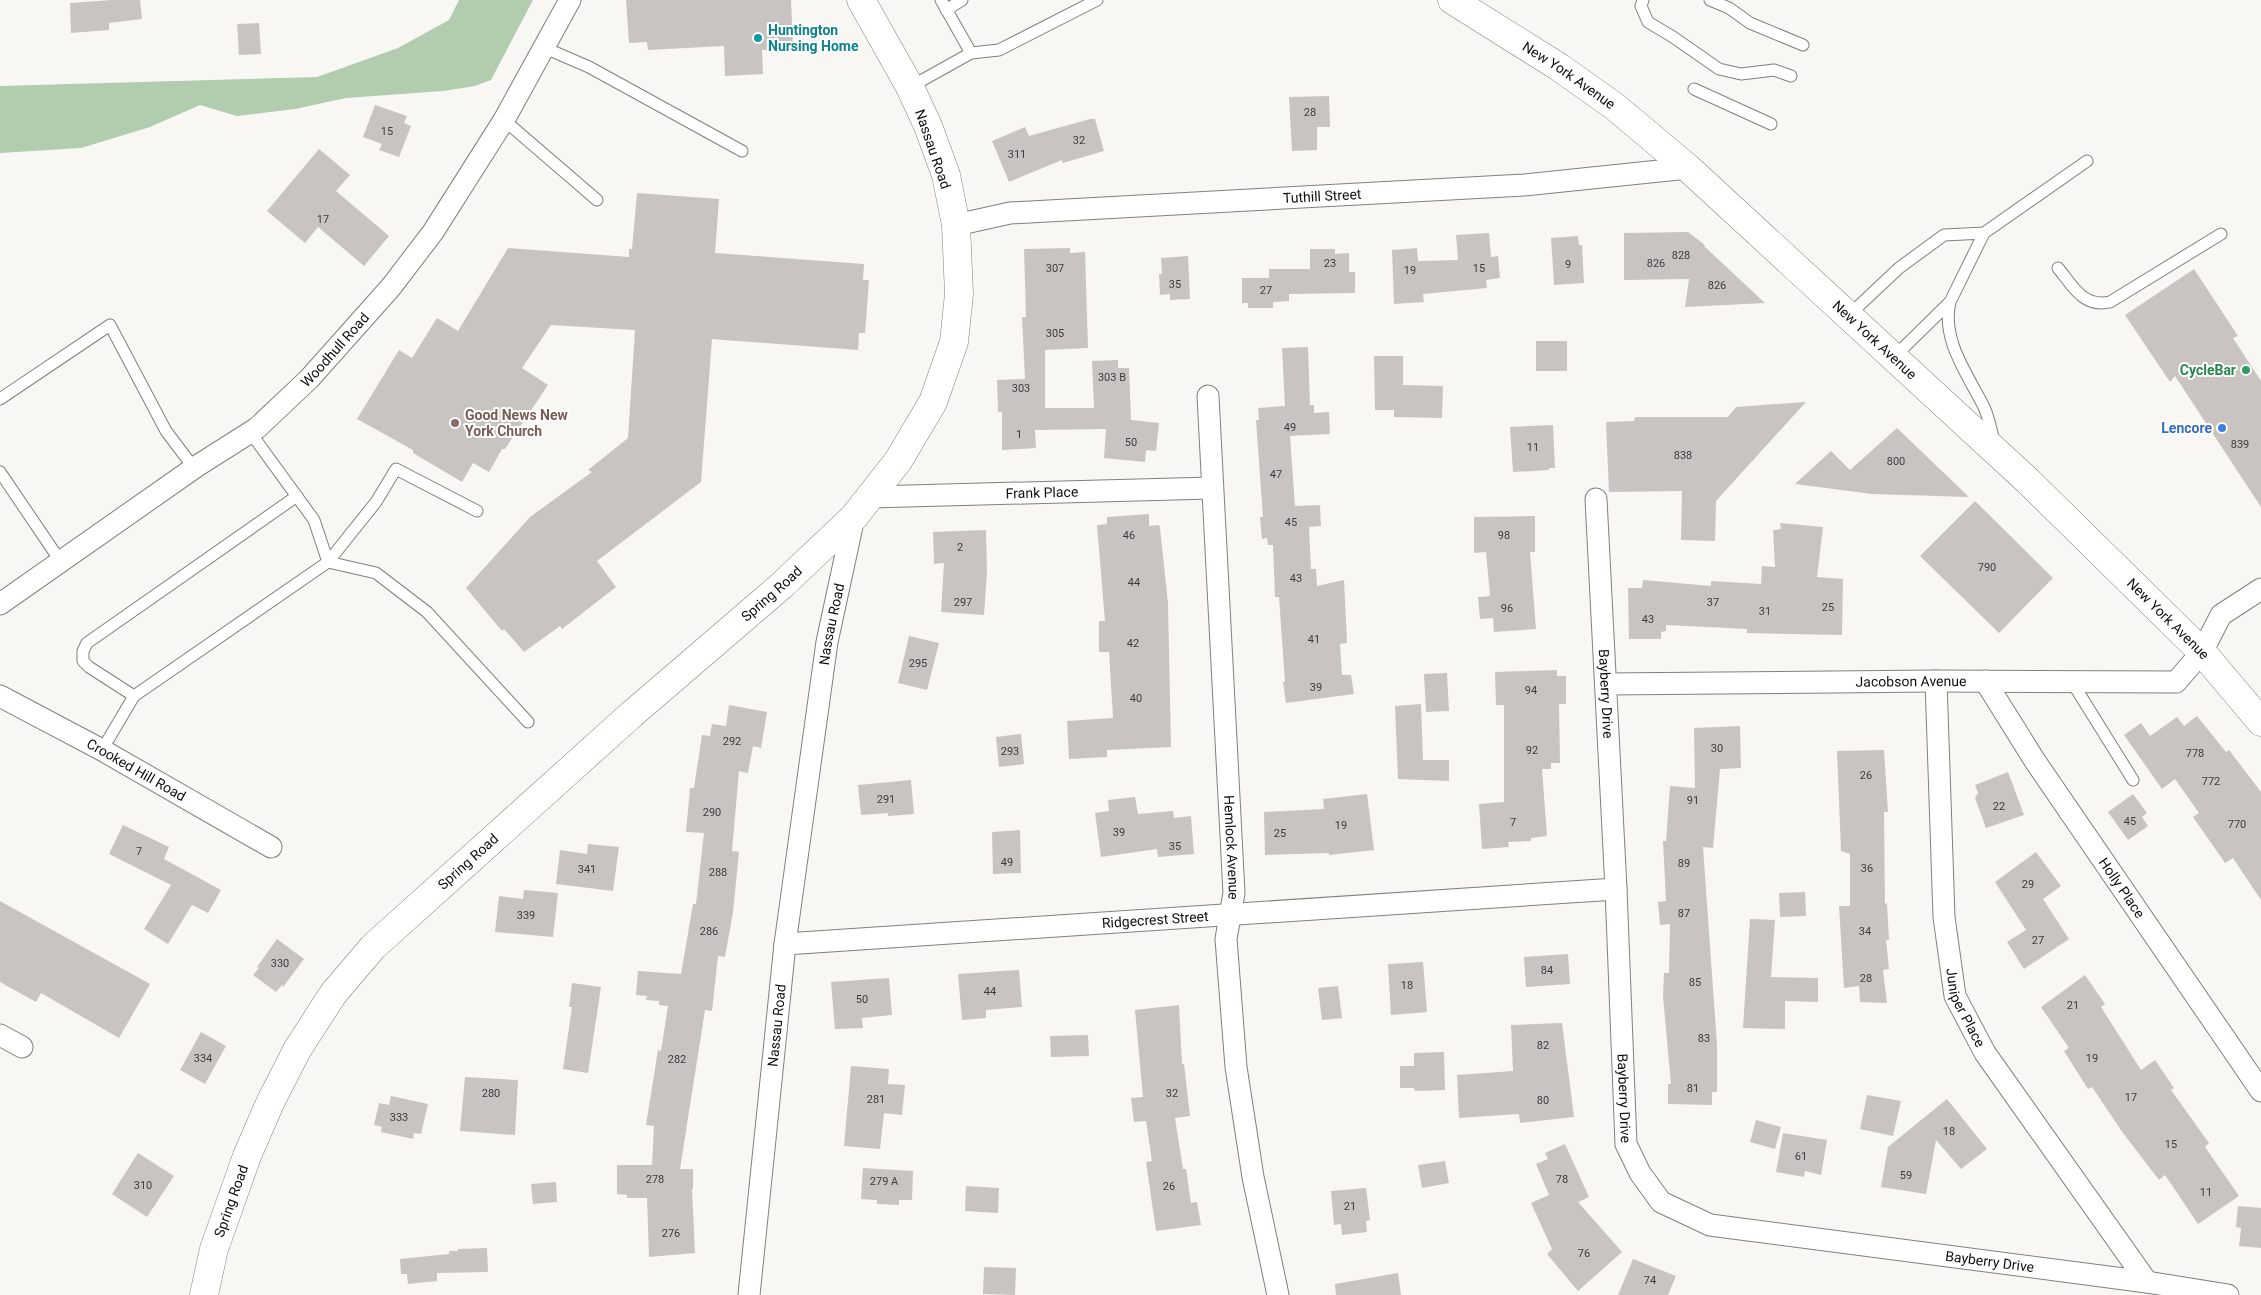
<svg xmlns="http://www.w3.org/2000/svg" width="2261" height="1295" font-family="Roboto,sans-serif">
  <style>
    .green { fill: #b2cdae }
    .building { fill: #c9c4c2 }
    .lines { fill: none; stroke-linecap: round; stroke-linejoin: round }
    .service-casing { stroke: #81807c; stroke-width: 13 }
    .minor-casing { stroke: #81807c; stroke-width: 23 }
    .secondary-casing { stroke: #81807c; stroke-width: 29 }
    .primary-casing { stroke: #81807c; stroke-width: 29 }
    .service { stroke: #fff; stroke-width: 11 }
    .minor { stroke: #fff; stroke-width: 21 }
    .secondary { stroke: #fff; stroke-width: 28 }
    .primary { stroke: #fff; stroke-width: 28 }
    .culture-dot { fill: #0f9aa8; stroke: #fff; stroke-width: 2 }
    .leisure-dot { fill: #2e9e5b; stroke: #fff; stroke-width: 2 }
    .education-dot { fill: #8d6e63; stroke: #fff; stroke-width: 2 }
    .shop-dot { fill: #3f7fe0; stroke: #fff; stroke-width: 2 }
    .labels { text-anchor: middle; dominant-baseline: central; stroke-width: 4; stroke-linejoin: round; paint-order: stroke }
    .number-label { font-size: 11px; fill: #3e3c3b }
    .culture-label { font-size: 14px; font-weight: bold; fill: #0d838f; stroke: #fff; text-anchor: start }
    .street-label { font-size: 14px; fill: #100f0e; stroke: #fff }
    .leisure-label { font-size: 14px; font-weight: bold; fill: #27864d; stroke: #fff; text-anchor: end }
    .education-label { font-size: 14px; font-weight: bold; fill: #785e54; stroke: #fff; text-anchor: start }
    .shop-label { font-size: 14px; font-weight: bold; fill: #366cbe; stroke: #fff; text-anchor: end }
  </style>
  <rect width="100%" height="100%" fill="#f9f7f3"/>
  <path class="green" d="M459 0H533L491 80 475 86 443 91 346 98 295 109 237 116 200 105 150 127 81 148 0 153V86L317 77 398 48 449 20Z"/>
  <path class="building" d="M112 0H140L142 19 109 23V30L71 33 70 3Z
    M626 0H791L793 49 762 50 763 74 725 76 724 46 648 50 647 42 629 43Z
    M259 23 261 54 239 55 237 24Z
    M1329 96 1330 127H1317V150L1292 151 1289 97Z
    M375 105 407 116 404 123 411 126 399 157 379 150 382 144 363 137Z
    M1090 119H1095L1104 151 1063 163 1062 160 1009 182 992 141 1025 127 1029 136Z
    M319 149 350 175 336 191 389 236 364 266 318 227 305 243 267 211Z
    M637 193 719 199 715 253 864 264 863 280H869L865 333H859L858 350 712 339 701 482 597 561 616 587 562 629 560 626 524 652 504 629 502 631 466 588 530 517 592 472 588 470 628 438 635 330 551 325 522 368 548 385 505 449H502L489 472 473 463 462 482 413 453V450L357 419 399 350 412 358 437 318 458 331 508 248 629 257V249H632Z
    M1688 232 1705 245 1704 246 1765 303 1685 307 1689 279 1624 280V233Z
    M1489 233 1491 257 1498 256 1500 278 1486 280 1487 288 1423 294 1424 302 1394 304 1392 250 1417 248 1418 261 1458 260 1456 235Z
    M1578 236 1579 245H1582L1584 283 1554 285 1551 238Z
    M1070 248V253L1085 252 1088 348 1045 350V408H1094L1092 361 1118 360V368H1129L1131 420 1159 423 1156 451 1146 450 1145 462 1104 458 1106 429 1035 430 1036 448 1002 450V412H998L997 380 1025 379 1022 317H1026L1024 249Z
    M1310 249H1335V254L1349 253V272H1355V293L1289 294V301L1273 302V308H1248V303H1242V278H1269V269H1310Z
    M1188 256 1190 299 1170 300V294L1160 295 1159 274H1162L1161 258Z
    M2194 269 2238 336 2233 338 2261 381V507L2175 376 2170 382 2125 315Z
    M1536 341H1567V371H1536Z
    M1308 347 1310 405H1314V413L1329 412 1330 434 1290 436 1295 506 1320 505 1321 526 1309 527 1311 569H1316L1317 586 1344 580 1347 643 1340 644 1342 675H1351L1354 694 1286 703 1283 682H1285L1279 597H1275L1273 545H1268L1267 538 1262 539 1260 517H1263L1256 420H1259L1258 408 1285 406 1282 348Z
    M1374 356H1403V385L1443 386 1442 418 1394 417V410H1375Z
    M1806 402 1716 501 1715 541 1681 540 1682 491 1609 492 1606 422 1634 421 1635 417H1728L1736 407Z
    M1553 425 1555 468H1549V470L1513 472 1510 427Z
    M1897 428 1969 497 1872 494 1795 484 1831 451 1850 470Z
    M1975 501 2053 578 1999 633 1920 556Z
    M1149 514V526L1159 525 1160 528 1168 603 1171 747 1107 750V757L1069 759 1067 721 1113 718 1109 652H1099V621H1105L1097 525 1107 524V517Z
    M1535 516V552H1530L1536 629 1494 632 1493 618 1480 619 1478 597 1490 596 1486 552 1474 553V517Z
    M1780 523 1823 527 1817 577 1843 579 1842 635 1747 633V629L1666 625V631L1661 632V639H1629L1628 588H1642L1643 580 1711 586V581L1761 584 1762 566 1775 567 1773 530 1781 529Z
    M986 530 987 572 984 615 941 612 944 563 934 564 933 532Z
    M909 636 939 643 927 690 898 683Z
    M1557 670V676H1566V704H1559L1560 763H1551V769H1542L1547 836 1531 838V841L1508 842 1509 847 1482 849 1479 804 1504 802V705H1496L1495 672Z
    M1447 673 1449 711 1426 712 1424 674Z
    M1421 704 1423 760H1449V781L1398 779 1395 706Z
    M729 705 767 712 761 748 753 746 748 773 739 771 732 851 739 852 733 912 725 957 718 956 712 1011 705 1010 680 1169H693V1189H692L695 1253 649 1257 647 1198H627V1195L617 1194V1165H652L654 1126 646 1125 658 1050 661 1051 668 1006 659 1005V1001L646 1000 647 996 636 995 638 971 681 974 693 904H696L704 833 686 832 690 788H694L702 735 710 736 712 724 726 726Z
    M2197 716 2226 752 2229 750 2261 792V900L2233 858 2225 863 2193 817 2199 813 2175 779 2162 789 2124 735 2141 723 2150 736 2177 717 2184 726Z
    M1740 726 1741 768 1720 769 1713 848 1703 847 1717 1045V1092H1712V1105L1668 1104V1084H1671L1663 996 1664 973H1669L1670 924 1660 925 1658 902 1666 901 1663 841H1666L1670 786 1695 788 1694 728Z
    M1021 734 1024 764 999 767 996 737Z
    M1884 750 1888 812H1884L1885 904 1887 903 1889 940H1886L1889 969 1883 970 1887 1003 1860 1002 1859 986 1844 988 1839 906H1850V854L1841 851 1837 751Z
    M2008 772 2024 815 1986 828 1975 798 1978 793 1975 785Z
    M911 780 914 814 888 816V813L861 815 858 785Z
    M1367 794 1374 850 1329 855V853L1265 855 1264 812 1324 809 1323 799Z
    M2133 794 2147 813 2142 817 2148 826 2128 840 2108 812Z
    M1135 797 1138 814 1173 811 1174 818 1191 816 1194 854 1158 857 1157 849 1101 857 1095 813 1109 811 1108 800Z
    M123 825 169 847 164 859 221 890 208 913 192 905 168 944 144 929 171 885 109 854Z
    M1020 830 1021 873 993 874 992 832Z
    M588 844 619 847 613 891 556 884 560 850 587 854Z
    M2036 852 2061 886 2043 899 2069 939 2024 969 2007 942 2026 930 1995 882Z
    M524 890 558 893 553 937 495 932 499 896 523 899Z
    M1805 892 1806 916 1780 917 1779 893Z
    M0 901 150 984 119 1038 41 993 36 1002 0 982Z
    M1750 919 1775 920 1771 977 1818 978V1002L1785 1001V1029L1743 1028Z
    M277 939 304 959 283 987 282 985 276 992 253 975 259 968 257 967Z
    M1568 954 1570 984 1526 987 1524 957Z
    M1423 962 1427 1012 1391 1015 1388 964Z
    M1019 970 1022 1007 986 1010V1018L962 1020 958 974Z
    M2085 975 2105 1004 2101 1007 2141 1070 2155 1060 2174 1088 2171 1090 2209 1143 2205 1147 2239 1196 2198 1224 2165 1175 2159 1180 2123 1133 2092 1087 2088 1089 2064 1051 2069 1048 2041 1007Z
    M889 978 892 1015 862 1018 863 1028 835 1029 831 982Z
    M572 983 601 987 588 1073 563 1069 572 1007H569Z
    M1338 986 1342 1018 1322 1020 1318 988Z
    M1179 1005 1182 1064H1184L1190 1116 1175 1118 1183 1169H1186L1191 1203 1197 1202 1201 1225 1156 1231 1146 1162 1152 1161 1146 1121 1134 1122 1131 1098 1143 1097 1135 1010Z
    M1562 1023 1574 1117 1520 1123 1519 1114 1459 1118 1457 1075 1513 1071 1511 1025Z
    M201 1032 226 1046 205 1084 180 1070Z
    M1088 1035 1089 1056 1051 1057 1050 1036Z
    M1444 1052 1445 1090 1415 1091 1414 1088H1400V1066H1414V1053Z
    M851 1066 889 1069 888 1084 905 1085 902 1115 884 1113 880 1149 844 1146Z
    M465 1077 518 1080 515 1135 460 1131Z
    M1867 1095 1901 1101 1893 1136 1860 1129Z
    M391 1096 428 1104 421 1134 414 1133 413 1139 381 1132 382 1127 374 1125 379 1103 389 1105Z
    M1947 1099 1987 1149 1961 1169 1936 1140 1926 1194 1881 1187 1888 1147Z
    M1756 1120 1781 1127 1775 1149 1750 1142Z
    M1783 1133 1827 1140 1821 1175 1805 1171 1804 1177 1776 1172Z
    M1565 1144 1589 1197 1578 1202 1622 1252 1578 1291 1547 1254 1552 1249 1531 1203 1549 1195 1536 1164 1548 1159 1545 1153Z
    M138 1153 174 1176 147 1217 112 1194Z
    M1445 1161 1449 1183 1422 1188 1418 1165Z
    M863 1168 913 1171 912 1200H899V1205L877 1204V1200L861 1199Z
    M556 1182 557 1202 533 1204 531 1184Z
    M966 1186 999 1188 998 1213 965 1211Z
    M1366 1188 1370 1220 1366 1221 1367 1232 1342 1235 1341 1224 1334 1225 1331 1191Z
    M2238 1206 2261 1208V1248L2239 1246 2241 1228 2236 1227Z
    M487 1248 488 1272 437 1273V1281L408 1284 407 1274H401L400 1259 449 1254V1251H458V1249Z
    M1633 1259 1676 1276 1668 1295H1618Z
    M984 1267 1016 1268 1015 1295 983 1294Z
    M1398 1273 1401 1295H1336L1335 1284Z"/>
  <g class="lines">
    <defs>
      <path id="service" d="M941 0 971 53
        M1643 0 1641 6 1648 22 1673 37 1719 69 1741 74 1774 70 1791 76
        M1710 0 1729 8 1750 23 1803 45
        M946 10 962 0
        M545 48 589 67 742 151
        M910 87 971 53 999 50 1097 0
        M1694 89 1771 124
        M504 120 597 200
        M2058 268C2073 286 2083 308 2110 302L2221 234
        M1950 302C1941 340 1968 375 1984 407 1989 418 1991 430 1994 441
        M1848 316 1899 268 1944 235 1984 233
        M1893 358 1950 302 1984 233 2087 161
        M0 399 110 325 166 431 194 468
        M250 432 314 520 328 562
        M0 472 61 562
        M328 562 376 502 396 469 477 511
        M2072 682 2133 780
        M134 696 89 667 83 661V651L87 643 297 496
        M102 750 134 696 328 562 376 573 427 612 528 722"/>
      <g id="minor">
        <path id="s1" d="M956 225 1010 213 1524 185 1688 168"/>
        <path id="s2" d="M1208 396 1234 893 1226 939 1236 1067 1253 1177 1278 1295"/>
        <path id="s3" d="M871 497 1212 488"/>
        <path id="s4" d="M1596 499 1616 889 1626 1144 1640 1173 1661 1202 1710 1225 2147 1282 2228 1295"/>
        <path id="s5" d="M0 604 197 466 257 428 309 379 391 287 433 232 504 120 570 0"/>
        <path id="s6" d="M1936 681 1944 917 1955 996 1985 1053 2147 1282"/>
        <path id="s7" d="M1985 681 2035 761 2261 1091"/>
        <path id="s8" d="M1606 684 1936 681 2176 682 2202 652 2221 615 2261 589"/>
        <path id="s9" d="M0 696 102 750 271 847"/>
        <path id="s10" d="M785 944 1616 889"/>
        <path d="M0 1035 22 1047"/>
        <path id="s11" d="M749 1295 785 944 827 642 854 517"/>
      </g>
      <g id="secondary">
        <path id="s12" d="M204 1295 214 1249 247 1156 270 1103 297 1050 333 994 373 947 632 714 781 586 854 517 898 461 933 402 954 342 959 294 956 225 946 175 928 126 910 87 861 0"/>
      </g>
      <g id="primary">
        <path id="s13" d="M1452 0 1559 67 1614 106 1688 168 2028 481 2202 652 2261 722"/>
      </g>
    </defs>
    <use href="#service" class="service-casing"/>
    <use href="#minor" class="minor-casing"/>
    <use href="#secondary" class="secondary-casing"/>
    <use href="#primary" class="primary-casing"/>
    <use href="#service" class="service"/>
    <use href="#minor" class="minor"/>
    <use href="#secondary" class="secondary"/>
    <use href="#primary" class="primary"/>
  </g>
  <circle class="culture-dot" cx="758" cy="38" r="5"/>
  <circle class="leisure-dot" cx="2246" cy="370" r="5"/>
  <circle class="education-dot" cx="455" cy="423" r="5"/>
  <circle class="shop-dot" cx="2222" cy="428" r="5"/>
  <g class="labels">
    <g class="number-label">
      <text x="1310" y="112">28</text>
      <text x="387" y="131">15</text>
      <text x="1079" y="140">32</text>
      <text x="1017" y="154">311</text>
      <text x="323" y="219">17</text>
      <text x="1681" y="255">828</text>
      <text x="1330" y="263">23</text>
      <text x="1656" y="263">826</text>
      <text x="1568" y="264">9</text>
      <text x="1055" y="268">307</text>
      <text x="1479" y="268">15</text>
      <text x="1410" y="270">19</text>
      <text x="1175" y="284">35</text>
      <text x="1717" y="285">826</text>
      <text x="1266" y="290">27</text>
      <text x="1055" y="333">305</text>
      <text x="1112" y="377">303 B</text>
      <text x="1021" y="388">303</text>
      <text x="1290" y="427">49</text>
      <text x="1019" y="434">1</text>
      <text x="1131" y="442">50</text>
      <text x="2240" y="444">839</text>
      <text x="1533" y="447">11</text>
      <text x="1683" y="455">838</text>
      <text x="1896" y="461">800</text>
      <text x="1276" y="474">47</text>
      <text x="1291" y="522">45</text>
      <text x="1129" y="535">46</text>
      <text x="1504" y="535">98</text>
      <text x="960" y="547">2</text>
      <text x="1987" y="567">790</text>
      <text x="1296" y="578">43</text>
      <text x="1134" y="582">44</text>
      <text x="963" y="602">297</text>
      <text x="1713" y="602">37</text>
      <text x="1828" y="607">25</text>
      <text x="1507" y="608">96</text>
      <text x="1765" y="611">31</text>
      <text x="1648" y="619">43</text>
      <text x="1314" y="639">41</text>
      <text x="1133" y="643">42</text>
      <text x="918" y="663">295</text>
      <text x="1316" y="687">39</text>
      <text x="1531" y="690">94</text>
      <text x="1136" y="698">40</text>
      <text x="732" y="741">292</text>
      <text x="1717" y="748">30</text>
      <text x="1532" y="750">92</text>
      <text x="1010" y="751">293</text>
      <text x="2195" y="753">778</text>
      <text x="1866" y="775">26</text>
      <text x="2211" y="781">772</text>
      <text x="886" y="799">291</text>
      <text x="1693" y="800">91</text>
      <text x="1999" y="806">22</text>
      <text x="712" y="812">290</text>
      <text x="2130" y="821">45</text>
      <text x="1513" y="822">7</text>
      <text x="2237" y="824">770</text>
      <text x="1341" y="825">19</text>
      <text x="1119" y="832">39</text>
      <text x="1280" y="833">25</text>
      <text x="1175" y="846">35</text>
      <text x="139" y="851">7</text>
      <text x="1007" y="862">49</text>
      <text x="1684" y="863">89</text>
      <text x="1867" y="868">36</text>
      <text x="587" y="869">341</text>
      <text x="718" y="872">288</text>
      <text x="2028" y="884">29</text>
      <text x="1684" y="913">87</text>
      <text x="526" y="915">339</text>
      <text x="709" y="931">286</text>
      <text x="1865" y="931">34</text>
      <text x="2038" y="940">27</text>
      <text x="280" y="963">330</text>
      <text x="1547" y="970">84</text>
      <text x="1866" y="978">28</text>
      <text x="1695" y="982">85</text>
      <text x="1407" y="985">18</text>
      <text x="990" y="991">44</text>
      <text x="862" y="999">50</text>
      <text x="2073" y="1005">21</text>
      <text x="1704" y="1038">83</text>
      <text x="1543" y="1045">82</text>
      <text x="203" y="1058">334</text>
      <text x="2092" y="1058">19</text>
      <text x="677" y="1059">282</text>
      <text x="1693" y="1088">81</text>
      <text x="491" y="1093">280</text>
      <text x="1172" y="1093">32</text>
      <text x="2131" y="1097">17</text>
      <text x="876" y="1099">281</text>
      <text x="1543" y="1100">80</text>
      <text x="399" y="1117">333</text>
      <text x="1949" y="1131">18</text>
      <text x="2171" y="1144">15</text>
      <text x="1801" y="1156">61</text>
      <text x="1906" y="1175">59</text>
      <text x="655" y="1179">278</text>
      <text x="1562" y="1179">78</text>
      <text x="884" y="1181">279 A</text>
      <text x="143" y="1185">310</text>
      <text x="1169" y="1186">26</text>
      <text x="2206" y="1192">11</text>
      <text x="1350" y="1206">21</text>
      <text x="671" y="1233">276</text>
      <text x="1584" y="1253">76</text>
      <text x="1650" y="1280">74</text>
    </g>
    <g class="culture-label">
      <text x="768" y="30">Huntington<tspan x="768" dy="16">Nursing Home</tspan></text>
    </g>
    <g class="street-label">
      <text stroke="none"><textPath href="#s13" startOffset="139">New York Avenue</textPath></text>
      <text transform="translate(933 149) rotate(71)">Nassau Road</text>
      <text stroke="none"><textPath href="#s1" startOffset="368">Tuthill Street</textPath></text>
      <text stroke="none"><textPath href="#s13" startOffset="544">New York Avenue</textPath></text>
      <text stroke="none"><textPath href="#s5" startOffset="422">Woodhull Road</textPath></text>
      <text stroke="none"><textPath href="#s3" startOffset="171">Frank Place</textPath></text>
      <text stroke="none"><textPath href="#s12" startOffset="924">Spring Road</textPath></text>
      <text stroke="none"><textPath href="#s13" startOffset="949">New York Avenue</textPath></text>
      <text stroke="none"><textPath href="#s11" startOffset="676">Nassau Road</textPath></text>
      <text stroke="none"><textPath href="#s8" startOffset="305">Jacobson Avenue</textPath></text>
      <text stroke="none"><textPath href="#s4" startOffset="195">Bayberry Drive</textPath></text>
      <text stroke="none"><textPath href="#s9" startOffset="155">Crooked Hill Road</textPath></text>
      <text stroke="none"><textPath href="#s2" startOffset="452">Hemlock Avenue</textPath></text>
      <text stroke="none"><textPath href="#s12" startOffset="519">Spring Road</textPath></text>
      <text stroke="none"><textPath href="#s7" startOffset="248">Holly Place</textPath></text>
      <text stroke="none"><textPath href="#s10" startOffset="371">Ridgecrest Street</textPath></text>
      <text stroke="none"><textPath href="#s6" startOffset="330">Juniper Place</textPath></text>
      <text stroke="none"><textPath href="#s11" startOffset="271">Nassau Road</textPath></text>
      <text stroke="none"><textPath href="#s4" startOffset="600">Bayberry Drive</textPath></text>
      <text stroke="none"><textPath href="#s12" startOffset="98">Spring Road</textPath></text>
      <text stroke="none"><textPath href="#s4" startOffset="1050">Bayberry Drive</textPath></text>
    </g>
    <g class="leisure-label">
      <text x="2236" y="370">CycleBar</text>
    </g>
    <g class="education-label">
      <text x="465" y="415">Good News New<tspan x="465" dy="16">York Church</tspan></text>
    </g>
    <g class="shop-label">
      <text x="2212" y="428">Lencore</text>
    </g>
  </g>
</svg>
